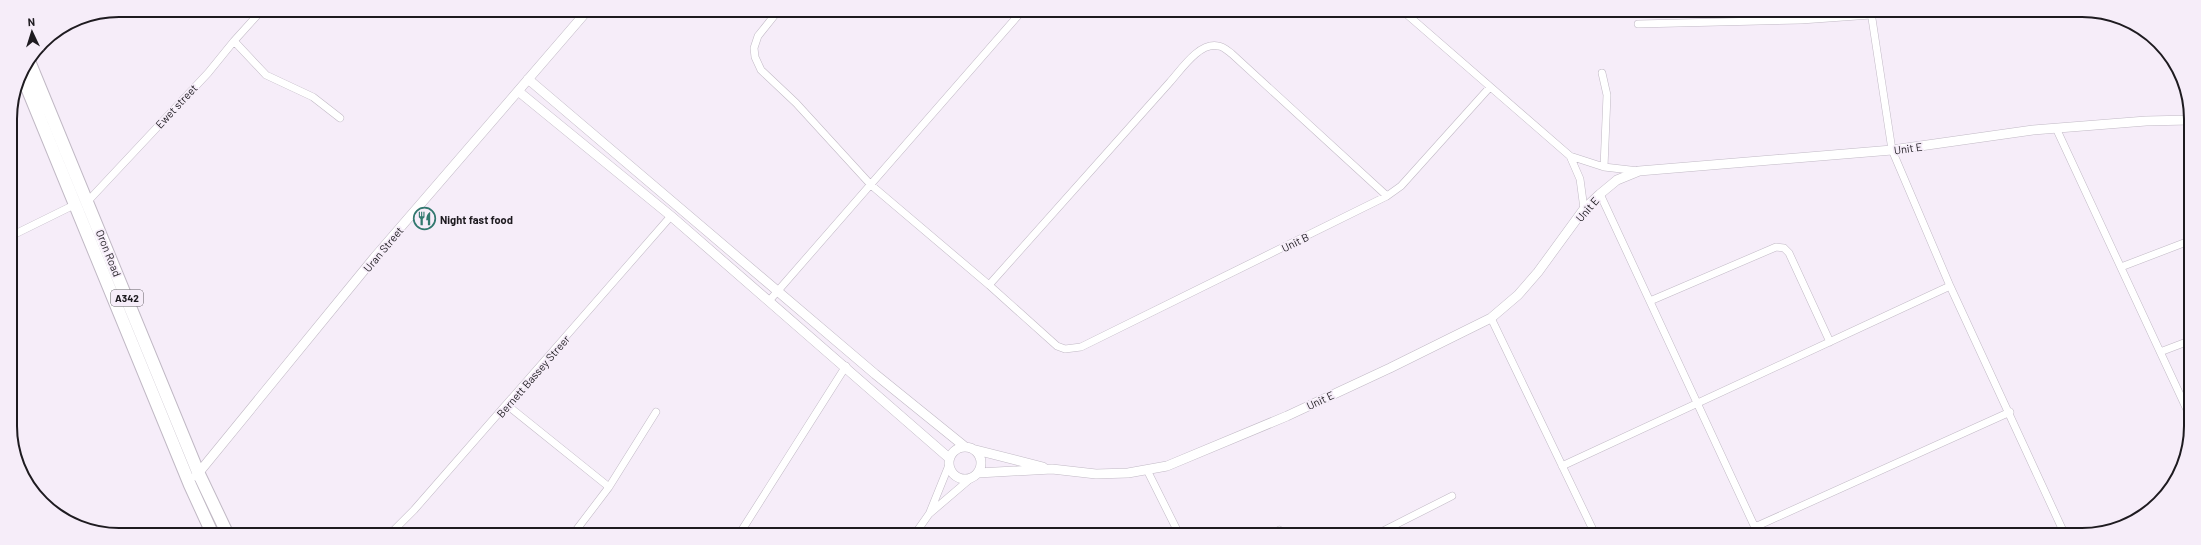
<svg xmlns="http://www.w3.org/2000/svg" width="2201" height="545" font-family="Barlow,sans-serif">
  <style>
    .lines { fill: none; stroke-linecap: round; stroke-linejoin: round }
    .minor-casing { stroke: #c1b9c5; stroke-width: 8 }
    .tertiary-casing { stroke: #c1b9c5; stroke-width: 10 }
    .trunk-casing { stroke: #c1b9c5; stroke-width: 14 }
    .minor { stroke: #fff; stroke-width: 7 }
    .tertiary { stroke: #fff; stroke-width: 9 }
    .trunk { stroke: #fff; stroke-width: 12 }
    .labels { text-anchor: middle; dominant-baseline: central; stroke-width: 3.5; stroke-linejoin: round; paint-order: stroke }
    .shield { fill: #f6edf9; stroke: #5f5a61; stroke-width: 1 }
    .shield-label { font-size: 10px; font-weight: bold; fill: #1e1b20 }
    .street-label { font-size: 11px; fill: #1e1b20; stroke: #f6edf9 }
    .poi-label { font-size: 11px; font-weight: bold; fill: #1e1b20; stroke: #f6edf9; text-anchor: start }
    .rim { fill: none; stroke: #1e1b20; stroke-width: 2 }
  </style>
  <rect width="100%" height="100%" fill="#f6edf9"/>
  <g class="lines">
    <defs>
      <path id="minor" d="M778 11 758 36 754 48 755 57 761 70 796 103 871 185 989 285 1057 346 1065 349 1081 347 1387 196 1401 186 1490 87
        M1403 11 1570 156 1604 167 1639 171
        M1871 12 1892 150 1950 286 2065 535
        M1638 24 1801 20 1871 15
        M234 41 266 75 313 97 340 118
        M1602 73 1607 95 1604 167
        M2056 128 2189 414
        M1570 156 1580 179 1584 209
        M1600 194 1758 534
        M88 201 208 73 234 41 262 10
        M11 236 76 204
        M2121 267 2189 241
        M989 285 1170 82C1181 70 1199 42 1218 46 1223 46 1228 51 1232 54L1387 196
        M769 301 1022 11
        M1650 301 1776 247 1784 248 1789 253 1830 342
        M1491 318 1595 534
        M2160 352 2189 341
        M507 405 609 487
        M1562 466 1950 286
        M1147 470 1179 534
        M930 512 949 465
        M1755 527 2010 412
        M1279 530 1281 534
        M391 533 414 510 671 216
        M574 533 609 487 656 412
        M740 533 846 366
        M915 534 929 514 970 479
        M1377 534 1452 496"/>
      <path id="tertiary" d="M528 79 875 374 964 446
        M518 91 671 216 949 458
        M949 463a16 16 0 1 1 32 0a16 16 0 1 1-32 0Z
        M976 450 1043 467
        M978 473 1052 469 1096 474 1128 473 1167 466 1287 416 1390 368 1491 318 1518 295 1538 272 1584 209 1600 194 1617 180 1639 171 1892 150 2033 130 2146 121 2189 120
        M196 476 374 258 587 11"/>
      <path id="trunk" d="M29 61 198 472 227 533
        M21 73 190 485 212 533"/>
    </defs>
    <use href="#minor" class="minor-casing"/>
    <use href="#tertiary" class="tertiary-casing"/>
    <use href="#trunk" class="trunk-casing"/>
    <use href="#minor" class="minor"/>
    <use href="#tertiary" class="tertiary"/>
    <use href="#trunk" class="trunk"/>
  </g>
  <defs>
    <symbol id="restaurant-ring" viewBox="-11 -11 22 22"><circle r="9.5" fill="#f6edf9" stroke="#32786f" stroke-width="1.5"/><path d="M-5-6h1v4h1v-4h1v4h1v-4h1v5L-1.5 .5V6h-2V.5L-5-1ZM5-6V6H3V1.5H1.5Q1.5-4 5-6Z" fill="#32786f"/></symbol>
  </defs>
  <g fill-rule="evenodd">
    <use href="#restaurant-ring" x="412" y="206" width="25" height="25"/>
  </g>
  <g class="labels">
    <rect class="shield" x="111" y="290" width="32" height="16" rx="3"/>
    <g class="shield-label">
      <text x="127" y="298">A342</text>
    </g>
    <g class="street-label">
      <text transform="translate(176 106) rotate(-47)">Ewet street</text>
      <text transform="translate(1908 148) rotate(-8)">Unit E</text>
      <text transform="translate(1587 209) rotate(-49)">Unit E</text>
      <text transform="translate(1295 242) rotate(-26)">Unit B</text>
      <text transform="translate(383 249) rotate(-50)">Uran Street</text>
      <text transform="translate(109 253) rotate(68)">Oron Road</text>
      <text transform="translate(533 376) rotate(-49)">Bernett Bassey Streer</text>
      <text transform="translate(1320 400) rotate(-25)">Unit E</text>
    </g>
    <g class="poi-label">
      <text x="440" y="219">Night fast food</text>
    </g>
  </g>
  <path d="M0 0H2201V545H0ZM119 17H2082A102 102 0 0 1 2184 119V426A102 102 0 0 1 2082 528H119A102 102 0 0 1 17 426V119A102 102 0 0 1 119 17Z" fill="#f6edf9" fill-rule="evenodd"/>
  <path class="rim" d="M119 17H2082A102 102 0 0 1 2184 119V426A102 102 0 0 1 2082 528H119A102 102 0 0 1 17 426V119A102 102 0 0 1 119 17Z"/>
  <g transform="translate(32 32) rotate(356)" stroke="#f6edf9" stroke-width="3" paint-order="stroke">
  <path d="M0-3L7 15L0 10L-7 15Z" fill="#1e1b20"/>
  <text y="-6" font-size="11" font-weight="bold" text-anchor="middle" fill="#1e1b20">N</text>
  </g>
</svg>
